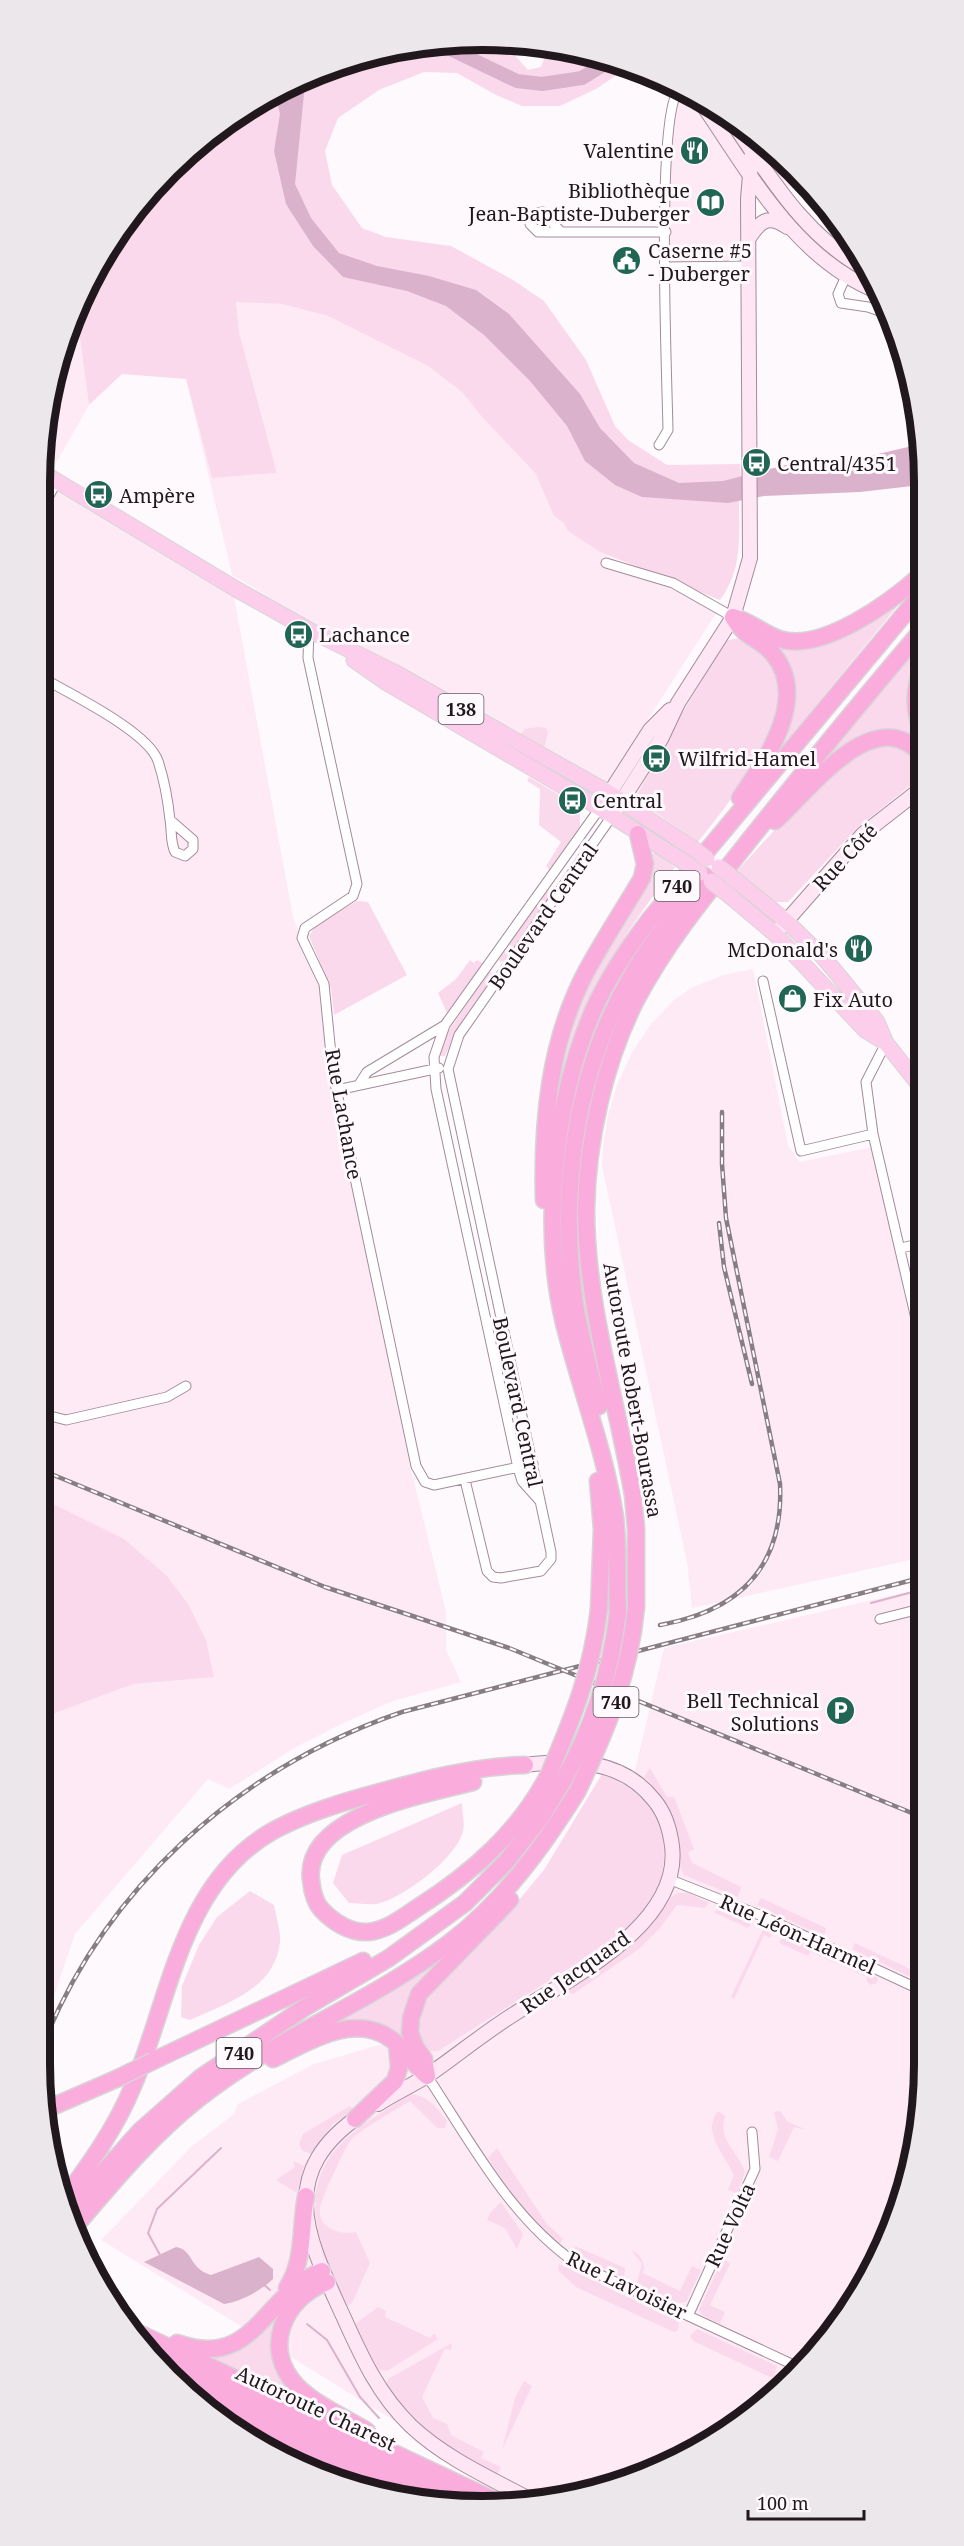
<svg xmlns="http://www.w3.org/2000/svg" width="964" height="2546" font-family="'Noto Serif',serif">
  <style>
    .built { fill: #feeaf5 }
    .green { fill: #fad9ed }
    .water { fill: #dbb2cb }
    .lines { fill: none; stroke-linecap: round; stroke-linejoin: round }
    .stream { stroke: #dbb2cb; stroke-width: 2 }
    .river { stroke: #dbb2cb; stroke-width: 14 }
    .street-casing { stroke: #a38c99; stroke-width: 11 }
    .secondary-casing { stroke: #a38c99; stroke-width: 16 }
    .primary-casing { stroke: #d7d5d6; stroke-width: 17 }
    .highway-casing { stroke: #d7d5d6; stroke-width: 19 }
    .street { stroke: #fff; stroke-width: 9 }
    .secondary { stroke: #fee6f5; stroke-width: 14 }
    .primary { stroke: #fcceeb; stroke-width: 15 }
    .highway { stroke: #faaddd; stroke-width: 16 }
    .rail-casing { stroke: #867e83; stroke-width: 4.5 }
    .rail { stroke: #fef9fc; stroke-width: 2; stroke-dasharray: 7; stroke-linecap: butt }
    .primary-bridge-casing { stroke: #d7d5d6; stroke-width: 17; stroke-linecap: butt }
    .highway-bridge-casing { stroke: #d7d5d6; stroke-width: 19; stroke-linecap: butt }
    .primary-bridge { stroke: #fcceeb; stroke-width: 15 }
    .highway-bridge { stroke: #faaddd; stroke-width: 16 }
    .labels { text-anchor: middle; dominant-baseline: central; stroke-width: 6; stroke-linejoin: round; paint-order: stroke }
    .shield { fill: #fef9fc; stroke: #635c60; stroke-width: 1.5 }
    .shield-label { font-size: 18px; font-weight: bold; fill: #21181d }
    .poi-label { font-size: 20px; fill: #21181d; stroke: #fef9fc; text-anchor: start }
    .street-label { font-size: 20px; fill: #21181d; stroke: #fef9fc }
    .rim { fill: none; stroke: #21181d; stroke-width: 8 }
  </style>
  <rect width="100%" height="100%" fill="#fef9fc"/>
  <path class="built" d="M678 91 700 101 750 174V271L666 272 667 154Z
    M756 138 797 174 783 195 760 162Z
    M236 301 282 304 328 316 428 366 462 392 482 417 536 474 543 487 600 552 717 612 607 783 394 672 232 575 186 379 212 478 277 473 239 332Z
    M76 309 89 405 51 472 41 465 54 367Z
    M39 481 234 597 293 917 306 950 318 969 333 1096 411 1469 446 1612V1650L461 1682 393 1701 343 1723 298 1746 229 1789 208 1779 75 1934 39 2040Z
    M753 969 788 1145 799 1162 873 1147 923 1381 924 1557 692 1608 687 1562 602 1166 603 1145 608 1115 618 1082 633 1051 651 1024 674 1000 691 988 723 975Z
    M924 1588 925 2064 910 2179 879 2260 834 2333 728 2433 652 2473 569 2498 523 2500 101 2240 191 2147 234 2114 238 2104 314 2064 420 2033 633 1779 664 1648Z"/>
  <path class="green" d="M479 41 504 43 528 70 541 67 549 46 572 50 573 59C595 47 607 59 627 68L596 89 560 106H522L496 95 457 73 424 72 379 90 338 118 325 151 332 185 362 228 386 237 451 246 513 280 544 301 586 360 615 426 628 440 667 465 740 464 741 478 723 483 679 485 633 464 598 430 508 315 338 255 308 221 293 185 299 81C361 53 412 43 479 41Z
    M296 82 277 150 315 244 448 304 487 334 533 380 571 428 587 459 739 499C739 535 743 570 720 600L600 552 568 531 564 523 554 516 536 474 482 417 462 392 428 366 328 316 282 304 236 302 239 332 277 473 212 478 186 379 122 374 89 405 76 309 85 286 131 212 190 149 261 98Z
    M898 600 900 603 775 755 787 718 767 639 780 644Z
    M741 638C758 649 775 660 781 681 793 725 724 809 698 842L643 804 637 794 656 761 658 762 662 756 658 753 724 644 728 640Z
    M922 642 919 735 922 746 893 733 808 778Z
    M538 727 546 728 548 733 544 750 519 736 525 729Z
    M886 741 919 758 922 766 920 778 857 828 788 902H773L737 871 782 822 847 759Z
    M529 777 573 803 580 811V826L549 870 546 866 561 842 539 825 540 789 527 781Z
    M655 852 675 867C613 947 576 1011 554 1113 551 1029 612 932 649 856Z
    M550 890 551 895 505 961 500 962 499 959 546 891Z
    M357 901 368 902 407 975 334 1015 331 989 309 936 316 925Z
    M470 960 474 963 477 960 484 964 447 1013 438 993 456 979Z
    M492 972 494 977 457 1030 445 1056H440L448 1032 488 973Z
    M39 1497 124 1539 167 1576 188 1604 206 1640 214 1677 133 1684 39 1719Z
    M650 1768 667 1797H674L694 1849 688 1853 692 1863 741 1887 738 1897 684 1875C677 1864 680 1851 679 1838 675 1814 661 1794 644 1777Z
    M602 1774C631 1785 656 1802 662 1836 666 1855 664 1875 655 1894 635 1933 578 1962 542 1985 507 2007 472 2029 438 2051H426L421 2043 417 2027 418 2011 427 1994 504 1918 544 1870Z
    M462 1803C462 1812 465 1823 463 1831 457 1858 403 1898 377 1904 369 1905 358 1903 349 1903L333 1883 342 1855Z
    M250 1891 274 1905C276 1917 281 1931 280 1942 275 1989 227 2003 190 2020L181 2017 182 1986 199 1945 217 1917Z
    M678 1893H688L709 1903 705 1908 677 1905 660 1928 639 1949 573 1994 569 1993 568 1988C595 1969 625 1951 647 1928 657 1917 665 1898 678 1893Z
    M761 1898 826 1928 824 1937 757 1905Z
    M718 1904 752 1919 750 1926 748 1928 715 1913Z
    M765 1925 774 1929 770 1938 764 1935 734 1999 731 1997Z
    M784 1933 878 1978 877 1983 871 1985 867 1982V1977L811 1952 808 1956 779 1943Z
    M465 1938 420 1985 408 2045 326 2025Z
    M855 1943 925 1976V1984L852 1949Z
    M410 2094C428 2095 437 2108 447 2121L445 2128H437L410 2101C393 2112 365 2126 351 2140 346 2145 321 2200 320 2208 317 2228 341 2236 356 2232L370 2263 352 2303 347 2306C321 2249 290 2187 349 2136 367 2120 390 2108 410 2094Z
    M350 2106 353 2110 333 2124 310 2154 302 2150 299 2144 303 2134Z
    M718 2111 725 2116C717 2140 738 2151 745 2172L737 2194 728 2190 734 2175C725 2156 701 2131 718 2111Z
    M780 2111 788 2122 807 2130 794 2127 778 2161 769 2157 778 2129 774 2112Z
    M497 2148 546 2223 563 2239 559 2245 524 2212 488 2158Z
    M293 2161 304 2166 297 2193 276 2180 295 2167Z
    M501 2202 523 2234 517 2249 505 2228 487 2220 490 2213Z
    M575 2246 625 2268 624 2278 572 2254Z
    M631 2250C641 2255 646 2262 643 2273L680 2291 692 2266 701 2270 686 2302 677 2303 640 2286 637 2282 642 2264Z
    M723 2258 730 2264 710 2305 725 2312 720 2324 702 2315 699 2310Z
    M559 2264 679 2321 678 2330 674 2332 576 2287 558 2270Z
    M292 2292 275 2339 320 2412 204 2358Z
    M378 2307 386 2311 385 2317 430 2338 434 2333 438 2339 387 2371 376 2369 355 2324Z
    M697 2329 777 2366 774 2376 770 2377 693 2341 690 2336Z
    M452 2343 451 2350 445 2348 422 2397 433 2418 447 2424 451 2435 484 2452 481 2458 501 2467 497 2475C453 2451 416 2427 386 2386L388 2379Z
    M524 2381 532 2386 502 2450 515 2398Z"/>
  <path class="water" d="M300 81 304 94 295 184 311 218 339 253 377 266 429 276 476 290 509 314 580 394 600 428 634 463 679 483 723 481 785 465 865 457 921 444V485L860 492 764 496 728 503 642 497 615 485 585 461 567 426 530 381 484 335 446 306 407 291 343 277 313 246 286 204 274 151 280 114 275 92Z
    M176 2247C194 2250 188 2268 211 2275L259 2257 273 2269V2279C260 2291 242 2301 224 2304L144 2262Z"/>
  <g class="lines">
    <path class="stream" d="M871 1603 924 1589
      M160 2255 148 2233 157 2209 221 2148
      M263 2284 270 2290
      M307 2324 327 2340 360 2397 379 2418"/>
    <path class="river" d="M414 45 444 46 517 81 542 84 582 78 611 60
      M287 94 306 78"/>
    <defs>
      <path id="street" d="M561 232 543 212 535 213 530 219V224L538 232H666
        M666 267 749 266
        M846 276 838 294 841 303 868 307 888 314
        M659 445 668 430C667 377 656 120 678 91
        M39 514 57 481
        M606 563 673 583 733 617
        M309 630 308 658 357 884 353 896 305 928 302 938 324 984 333 1074 416 1466 425 1482 434 1485 533 1464
        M39 676C68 693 148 731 158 761 164 779 168 801 170 820 172 831 170 841 175 852L185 856 193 849V840L170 820
        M763 981 801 1151 873 1134
        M886 1043 866 1082 873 1134 923 1349
        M360 1083 367 1072 445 1025
        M337 1090 439 1068
        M901 1248 923 1243
        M39 1404 46 1415 66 1420 167 1397 186 1386
        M465 1480 487 1571 493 1577 501 1578 541 1571 551 1559V1552L448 1069 459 1035 612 816
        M539 1500 522 1481 518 1468 436 1089 434 1057 445 1025 600 808
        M880 1619 924 1608
        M671 1880 762 1916 925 1992
        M427 2076C471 2142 510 2218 577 2264L798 2367
        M688 2316 755 2169 752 2132"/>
      <path id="secondary" d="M700 101C750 173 795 260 881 293
        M725 112C767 171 802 236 869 271
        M749 238C760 221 768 214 787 227
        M600 808 650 730 670 710
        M612 816 661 739 678 703 733 617 750 558 748 199 752 151 756 138
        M775 934 863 834 922 788
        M378 2104C395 2093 413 2085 430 2074 457 2055 483 2034 511 2016 568 1979 682 1926 672 1846 670 1830 665 1813 654 1800 622 1759 572 1759 525 1765
        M362 2114C273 2174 308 2239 344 2318 362 2358 379 2395 411 2426 445 2458 490 2478 531 2500"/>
      <path id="primary" d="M40 471 236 589 309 630 394 672 609 793 691 847
        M354 660 387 683 600 808 681 860
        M743 886 786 921 824 958 877 1022 886 1043 923 1090
        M730 896 775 934 865 1030 886 1043"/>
      <path id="highway" d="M733 617C745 639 759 637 773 654 810 698 765 761 740 798
        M733 617C750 621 762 633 779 639 822 653 891 602 922 574
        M922 668C914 690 913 709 922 730
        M775 821C810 790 874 700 922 755
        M544 1200C542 1122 549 1042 586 972 603 940 624 909 642 878L645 864 638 834
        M599 1406C590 1373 581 1339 575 1304 559 1193 574 1073 632 975 653 939 679 908 705 876
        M598 1481 602 1529 599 1609
        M636 1607V1528L633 1495C617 1401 586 1306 586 1210 587 1141 604 1064 635 1002 669 937 718 880 763 823 815 758 868 693 922 630
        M618 1612C616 1580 619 1549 615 1517 605 1451 580 1388 564 1323 541 1227 554 1102 593 1011 608 977 628 948 650 919L922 593
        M473 1782C427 1794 303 1815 311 1880 312 1890 314 1901 321 1909 333 1922 350 1933 368 1932 387 1930 402 1918 417 1908 472 1873 519 1832 549 1774
        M273 2059C308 2042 354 2012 391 2039 405 2049 414 2065 427 2076
        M153 2061 363 1961
        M427 2076 424 2059 416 2048 410 2033 411 2018 419 1994 510 1900
        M47 2109 116 2079
        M355 2119 395 2081 399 2068 397 2045
        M62 2202C89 2165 116 2128 133 2086 170 1999 181 1884 271 1832 301 1815 336 1804 369 1795 419 1781 473 1766 525 1765
        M66 2214 140 2131 200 2078 304 2008 389 1958 465 1903 506 1862 541 1817 562 1783
        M73 2229C112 2183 151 2136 198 2099 276 2037 370 2003 449 1943 502 1903 542 1848 577 1792
        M327 2282C284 2298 261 2349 297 2386 316 2405 344 2417 367 2431
        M287 2288C305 2260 300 2228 306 2196
        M128 2328 496 2501
        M177 2343C255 2371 262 2295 322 2271
        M146 2352 467 2502
        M190 2390 433 2503
        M236 2427 374 2492"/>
    </defs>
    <use href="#street" class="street-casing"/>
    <use href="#secondary" class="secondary-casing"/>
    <use href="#primary" class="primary-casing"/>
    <use href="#highway" class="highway-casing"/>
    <use href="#street" class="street"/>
    <use href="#secondary" class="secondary"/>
    <use href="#primary" class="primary"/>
    <use href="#highway" class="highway"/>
    <defs>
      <path id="rail" d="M719 1223 724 1267 752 1384
        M39 1469 325 1587 509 1648 924 1818
        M660 1625C739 1611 784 1568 780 1484L726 1218 722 1164V1112
        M39 2055C101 1890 237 1769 402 1712L924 1577"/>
    </defs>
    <use href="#rail" class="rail-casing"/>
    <use href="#rail" class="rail"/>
    <defs>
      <path id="primary-bridge" d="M691 847 707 859
        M681 860 700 873
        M719 867 743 886
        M711 881 730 896"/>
      <path id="highway-bridge" d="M549 1774C573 1717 592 1671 599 1609
        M562 1783C592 1730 611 1672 618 1612
        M577 1792C606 1732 630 1674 636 1607
        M116 2079 153 2061"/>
    </defs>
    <use href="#primary-bridge" class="primary-bridge-casing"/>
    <use href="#highway-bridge" class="highway-bridge-casing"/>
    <use href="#primary-bridge" class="primary-bridge"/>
    <use href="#highway-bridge" class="highway-bridge"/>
  </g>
  <defs>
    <symbol id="restaurant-disc" viewBox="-11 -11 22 22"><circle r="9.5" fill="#216555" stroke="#fef9fc"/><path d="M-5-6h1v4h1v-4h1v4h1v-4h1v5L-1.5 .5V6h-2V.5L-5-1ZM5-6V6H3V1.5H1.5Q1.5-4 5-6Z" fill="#fff"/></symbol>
    <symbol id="library-disc" viewBox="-11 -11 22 22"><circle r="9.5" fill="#216555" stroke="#fef9fc"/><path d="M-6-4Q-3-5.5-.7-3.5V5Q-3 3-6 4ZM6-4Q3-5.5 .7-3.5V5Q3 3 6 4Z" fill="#fff"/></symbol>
    <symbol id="civic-disc" viewBox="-11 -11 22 22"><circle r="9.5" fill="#216555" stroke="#fef9fc"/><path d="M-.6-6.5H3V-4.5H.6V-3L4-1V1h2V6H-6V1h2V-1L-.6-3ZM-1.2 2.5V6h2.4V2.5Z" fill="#fff"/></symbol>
    <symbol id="bus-disc" viewBox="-11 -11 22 22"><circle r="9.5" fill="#216555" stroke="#fef9fc"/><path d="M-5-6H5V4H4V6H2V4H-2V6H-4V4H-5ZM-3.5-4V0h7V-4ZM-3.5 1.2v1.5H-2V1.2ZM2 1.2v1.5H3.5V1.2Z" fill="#fff"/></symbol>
    <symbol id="shop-disc" viewBox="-11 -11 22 22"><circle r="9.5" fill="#216555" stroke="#fef9fc"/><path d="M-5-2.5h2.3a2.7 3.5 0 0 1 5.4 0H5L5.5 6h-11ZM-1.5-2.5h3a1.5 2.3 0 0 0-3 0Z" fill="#fff"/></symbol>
    <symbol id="parking-disc" viewBox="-11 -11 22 22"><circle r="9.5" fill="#216555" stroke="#fef9fc"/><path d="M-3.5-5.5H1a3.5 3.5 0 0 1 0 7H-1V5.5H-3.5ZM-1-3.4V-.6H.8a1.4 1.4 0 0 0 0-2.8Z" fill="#fff"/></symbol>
  </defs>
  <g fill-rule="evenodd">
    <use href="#restaurant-disc" x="678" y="134" width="33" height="33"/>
    <use href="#library-disc" x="694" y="186" width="33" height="33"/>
    <use href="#civic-disc" x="610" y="244" width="33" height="33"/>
    <use href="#bus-disc" x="740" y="446" width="33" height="33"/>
    <use href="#bus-disc" x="82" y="478" width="33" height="33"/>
    <use href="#bus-disc" x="282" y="618" width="33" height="33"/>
    <use href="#bus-disc" x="640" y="742" width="33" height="33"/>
    <use href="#bus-disc" x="556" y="784" width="33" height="33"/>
    <use href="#restaurant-disc" x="842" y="932" width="33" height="33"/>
    <use href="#shop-disc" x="776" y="982" width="33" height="33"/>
    <use href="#parking-disc" x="824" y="1694" width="33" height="33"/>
  </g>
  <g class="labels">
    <g class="shield">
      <rect x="438.5" y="694" width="45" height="30" rx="4.5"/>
      <rect x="654.5" y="871" width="45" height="30" rx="4.5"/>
      <rect x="593.5" y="1687" width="45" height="30" rx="4.5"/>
      <rect x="216.5" y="2038" width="45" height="30" rx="4.5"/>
    </g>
    <g class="shield-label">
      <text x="461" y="709">138</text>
      <text x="677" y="886">740</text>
      <text x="616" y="1702">740</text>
      <text x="239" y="2053">740</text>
    </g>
    <g class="poi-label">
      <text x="674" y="150" text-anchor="end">Valentine</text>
      <text x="690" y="190" text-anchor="end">Bibliothèque<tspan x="690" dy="23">Jean-Baptiste-Duberger</tspan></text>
      <text x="648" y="250">Caserne #5<tspan x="648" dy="23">- Duberger</tspan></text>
      <text x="777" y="463">Central/4351</text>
      <text x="119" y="495">Ampère</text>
      <text x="319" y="634">Lachance</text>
      <text x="678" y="758">Wilfrid-Hamel</text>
      <text x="593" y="800">Central</text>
      <text x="838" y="949" text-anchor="end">McDonald's</text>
      <text x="813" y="999">Fix Auto</text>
      <text x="819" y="1700" text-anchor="end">Bell Technical<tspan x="819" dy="23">Solutions</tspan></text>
    </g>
    <g class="street-label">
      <text transform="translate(845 857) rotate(-47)">Rue Côté</text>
      <text transform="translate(543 916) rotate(-55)">Boulevard Central</text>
      <text transform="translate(344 1114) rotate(80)">Rue Lachance</text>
      <text transform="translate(633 1390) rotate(80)">Autoroute Robert-Bourassa</text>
      <text transform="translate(518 1402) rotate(78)">Boulevard Central</text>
      <text transform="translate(798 1934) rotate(24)">Rue Léon-Harmel</text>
      <text transform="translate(575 1972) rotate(-35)">Rue Jacquard</text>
      <text transform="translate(730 2225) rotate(-65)">Rue Volta</text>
      <text transform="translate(627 2285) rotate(26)">Rue Lavoisier</text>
      <text transform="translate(316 2408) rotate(25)">Autoroute Charest</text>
    </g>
  </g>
  <path d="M0 0H964V2546H0ZM482 50H482A432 432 0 0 1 914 482V2064A432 432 0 0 1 482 2496H482A432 432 0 0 1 50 2064V482A432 432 0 0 1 482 50Z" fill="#ece7ea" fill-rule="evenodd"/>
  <path class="rim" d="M482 50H482A432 432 0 0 1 914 482V2064A432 432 0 0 1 482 2496H482A432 432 0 0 1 50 2064V482A432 432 0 0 1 482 50Z"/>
  <path d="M748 2510v9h116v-9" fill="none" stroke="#21181d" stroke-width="3"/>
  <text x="757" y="2510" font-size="18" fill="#21181d" stroke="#fef9fc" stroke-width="4.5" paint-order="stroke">100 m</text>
</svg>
